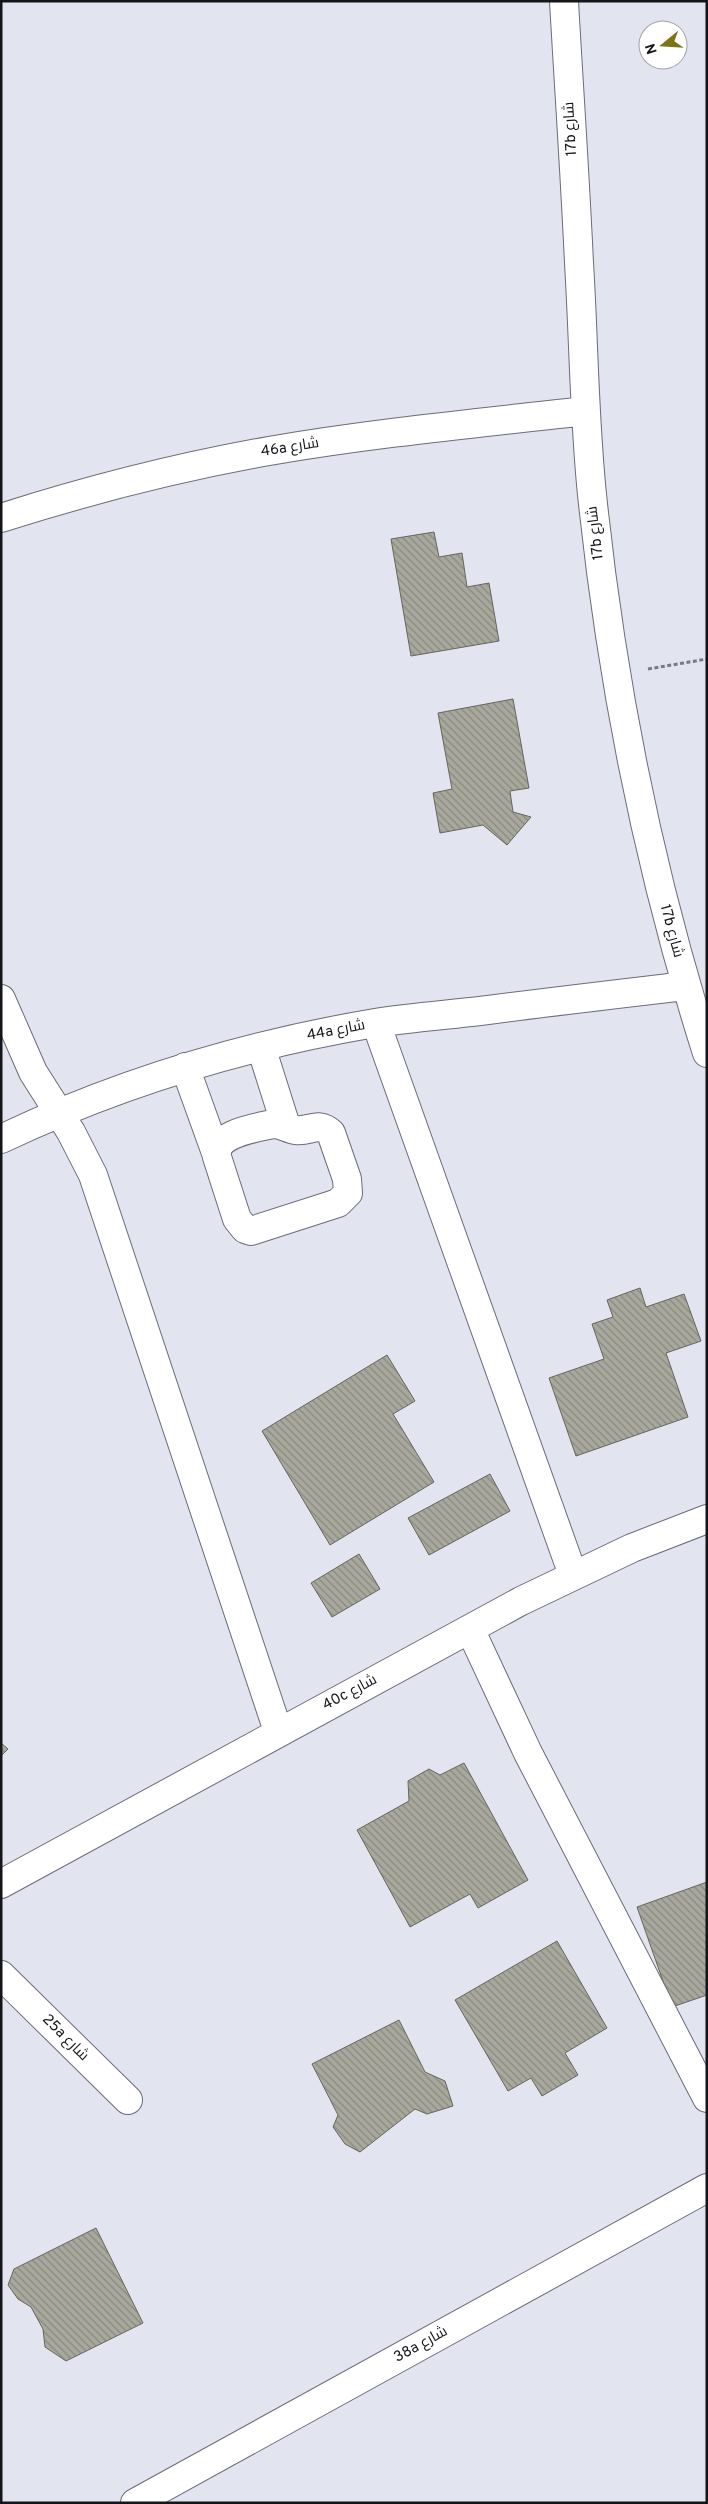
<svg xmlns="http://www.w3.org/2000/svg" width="708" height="2504" font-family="Overpass,Cairo,sans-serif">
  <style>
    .building { fill: url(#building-back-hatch); stroke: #67665b }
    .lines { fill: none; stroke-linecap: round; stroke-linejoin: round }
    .minor-casing { stroke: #6a6c77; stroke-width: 30 }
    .path { stroke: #787a81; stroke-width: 3; stroke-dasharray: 4 2.5; stroke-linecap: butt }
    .minor { stroke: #fff; stroke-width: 28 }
    .labels { text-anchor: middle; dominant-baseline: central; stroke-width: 4; stroke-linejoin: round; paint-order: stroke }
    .street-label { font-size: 15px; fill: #141519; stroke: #fff }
  </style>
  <defs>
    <pattern id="building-back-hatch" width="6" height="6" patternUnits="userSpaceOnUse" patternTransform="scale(1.25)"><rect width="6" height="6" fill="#a9a89d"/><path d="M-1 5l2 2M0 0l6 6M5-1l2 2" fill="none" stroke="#88887f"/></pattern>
  </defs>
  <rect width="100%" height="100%" fill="#e2e4f0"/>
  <path class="building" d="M434 532 439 557 462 553 467 587 489 583 499 641 411 656 391 539Z
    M513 699 529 788 510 791 513 812 531 817 507 845 483 825 440 833 433 793 452 789 438 713Z
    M640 1288 646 1307 684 1294 701 1341 666 1353 688 1417 576 1456 549 1378 604 1359 592 1324 613 1317 607 1300Z
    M387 1355 415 1401 393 1414 434 1482 330 1545 262 1431Z
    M490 1474 510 1511 429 1555 408 1518Z
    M359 1554 380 1589 332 1617 311 1583Z
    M1 1743 8 1749 1 1756Z
    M464 1763 528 1880 478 1908 470 1894 410 1927 357 1830 409 1801 408 1781 429 1769 440 1775Z
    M707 1882V1995L672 2007 637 1907Z
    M557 1941 607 2028 565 2053 578 2075 542 2096 531 2078 508 2091 455 2000Z
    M399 2020 425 2072 445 2081 453 2106 427 2114 415 2109 360 2152 345 2144 333 2127 338 2115 312 2064Z
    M96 2228 143 2323 66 2361 45 2347 43 2329 31 2307 18 2299 8 2285 14 2269Z"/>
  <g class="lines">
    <defs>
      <path id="minor" d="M564 1C569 89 575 176 579 263 584 343 584 424 593 504 613 691 650 874 707 1053
        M1 518C89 490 179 467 269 451 374 433 480 423 585 411
        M1 999 33 1072 71 1132 93 1175 278 1731
        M376 1023 573 1575
        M261 1047 286 1126
        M185 1067 216 1153
        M273 1124C282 1124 288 1129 296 1130 310 1132 318 1121 331 1133L347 1179 348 1193 338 1203 251 1231 245 1229 237 1219 217 1157C213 1134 255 1128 273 1124Z
        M1 1139C119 1083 245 1045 375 1023 409 1018 445 1015 480 1011 548 1002 617 994 685 986
        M470 1629 528 1753 707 2098
        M1 1884 521 1601 632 1548 707 1519
        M1 1975 128 2100
        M135 2503 707 2188"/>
    </defs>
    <use href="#minor" class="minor-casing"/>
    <path class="path" d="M648 669 707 659"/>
    <use href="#minor" class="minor"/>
  </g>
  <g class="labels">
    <g class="street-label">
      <text transform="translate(571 129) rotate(-93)">17b شارع</text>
      <text transform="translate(290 448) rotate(-9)">46a شارع</text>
      <text transform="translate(596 533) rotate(-97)">17b شارع</text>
      <text transform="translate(671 931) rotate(75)">17b شارع</text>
      <text transform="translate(336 1031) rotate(-11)">44a شارع</text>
      <text transform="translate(350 1693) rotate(-28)">40c شارع</text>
      <text transform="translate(65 2038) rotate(45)">25a شارع</text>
      <text transform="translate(421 2345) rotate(-29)">38a شارع</text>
    </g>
  </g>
  <rect width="708" height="2504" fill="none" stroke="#141519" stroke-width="5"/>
  <g transform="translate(663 45) rotate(252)"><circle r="24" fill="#ffffff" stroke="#a1a1a3"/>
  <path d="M0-4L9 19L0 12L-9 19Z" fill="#7c7417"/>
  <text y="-8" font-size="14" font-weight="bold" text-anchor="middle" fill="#141519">N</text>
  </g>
</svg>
